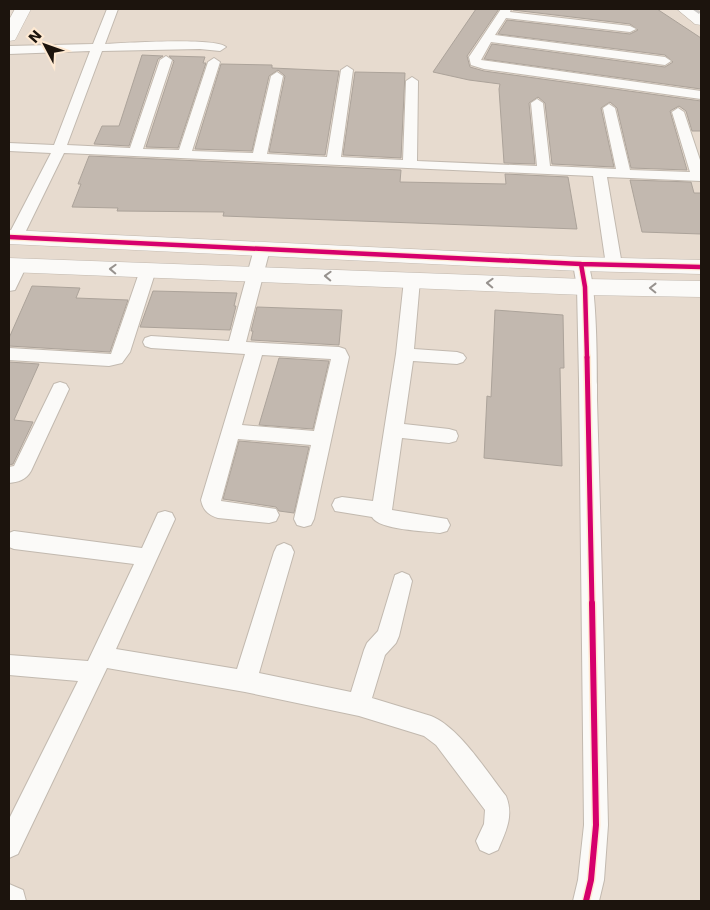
<svg xmlns="http://www.w3.org/2000/svg" width="710" height="910" font-family="'DejaVu Sans',sans-serif">
  <style>
    .building { fill: #c2b8af; stroke: #aca39a }
    .lines { fill: none; stroke-linecap: round; stroke-linejoin: round }
    .street-casing { stroke: #c2b9af; stroke-width: 2 }
    .secondary-casing { stroke: #c2b9af; stroke-width: 1 }
    .primary-casing { stroke: #c2b9af; stroke-width: 1 }
    .street { fill: #fbfaf8; fill-rule: evenodd }
    .secondary { fill: #fbfaf8; fill-rule: evenodd }
    .primary { fill: #fbfaf8; fill-rule: evenodd }
    .rail { stroke: #cbc8c5; stroke-width: 2.5; stroke-dasharray: 7 3; stroke-linecap: butt }
    .cycleway-far2-casing { stroke: #fee9d2; stroke-width: 7 }
    .cycleway-far1-casing { stroke: #fee9d2; stroke-width: 8 }
    .cycleway-casing { stroke: #fee9d2; stroke-width: 9 }
    .cycleway-far2 { stroke: #d6006c; stroke-width: 4.5 }
    .cycleway-far1 { stroke: #d6006c; stroke-width: 5 }
    .cycleway { stroke: #d6006c; stroke-width: 6 }
    .oneway { stroke: #97928e }
  </style>
  <rect width="100%" height="100%" fill="#e7dbcf"/>
  <path class="building" d="M476 9H499L467 56 470 67 484 71 701 101V131H692L686 111 679 106 670 111 687 170 631 168 617 108 610 102 601 108 614 167 552 164 545 103 538 97 529 103 535 164 504 163 499 89 500 84 469 80 433 72Z
    M513 9H657L701 38V89L484 59 492 44 665 67 673 62 665 55 498 34 507 20 630 34 638 30 630 24 513 10Z
    M142 55 163 56 158 59 129 146 94 144 102 126H119Z
    M169 56 205 57 203 63H206L178 148 146 147 174 61Z
    M221 64 272 65V68L339 71 325 155 269 152 285 76 278 70 269 76 252 151 195 149Z
    M355 72 405 73 401 158 343 155Z
    M89 156 401 170 400 182 506 184 505 174 568 177 577 229 223 216 224 212 117 211 118 208 72 207 81 184H78Z
    M630 180 691 182 694 193H701V234L642 232Z
    M32 286 80 288 76 298 128 300 110 352 9 346V338Z
    M153 291 237 293 234 306H236L230 330 140 327Z
    M257 307 342 310 339 345 251 340 253 331H251Z
    M495 310 563 315 564 368H560L562 466 484 458 487 396 491 397Z
    M279 358 329 361 313 429 259 425Z
    M9 362 39 364 14 420 33 422 13 464 9 465Z
    M239 441 309 447 294 513 279 511 276 507 223 499Z"/>
  <g class="lines">
    <defs>
      <path id="street" d="M107 9H118L105 44C124 43 216 37 226 47L220 51 200 49 102 51 67 145 130 148 160 60 166 56 172 60 143 149 179 150 208 62 214 58 220 62 192 151 253 153 271 76 277 72 283 76 267 154 327 157 341 70 347 66 353 70 341 157 403 160 406 81 412 77 418 81 417 161 537 166 531 103 537 99 543 103 550 166 616 169 603 108 609 104 615 108 630 170 690 172 672 112 678 108 684 112 701 163V181L607 177 622 265 619 269H609L606 265 593 176 64 153 23 237 20 240H10L9 234 51 153 9 151V143L54 145 90 51 9 54V46L93 44Z
        M501 9H511L510 12 630 26 636 29 630 32 506 18 495 35 665 57 671 61 665 65 491 42 481 60 701 91V99L484 69 471 65 469 57Z
        M262 244 267 246 270 249 246 342 339 347 345 349 349 357 314 519 311 525 304 527 297 525 294 519 311 445 238 439 221 501 276 509 279 515 276 521 269 523 218 518C208 515 203 510 201 500L245 354 151 348 145 346 143 342 145 338 151 336 229 341 254 249 257 246ZM262 355 331 359 314 431 242 425Z
        M581 259 586 260C598 278 597 374 597 400 601 542 605 683 608 825L604 880 599 901H573L578 880 584 825 579 380 577 287 573 264 576 260Z
        M19 260 24 261 27 265 15 290 9 291V270L14 261Z
        M148 265 154 266 156 270 130 352 122 363 109 366 9 360V348L111 354 140 270 142 266Z
        M412 275 418 276 420 280 414 349 457 352 463 354 466 358 463 362 457 364 413 361 404 424 449 429 456 431 458 436 456 441 449 443 402 438 392 510 447 519 450 525 447 531 440 533C425 531 379 530 372 517L335 511 332 505 335 499 342 497 373 501 396 354 404 280 406 276Z
        M60 382 66 384 69 389 31 471C26 480 18 482 9 483V467L14 466 54 384Z
        M165 511 172 513 175 519 116 649 237 669 274 552 277 546 284 543 291 546 294 552 259 673 351 692 364 650 367 643 378 631 395 575 402 572 409 575 412 581 399 636 396 643 385 655 372 698 431 716C459 727 487 772 506 796 514 816 506 831 498 850L489 854 480 850 476 841 484 824 485 810 436 745 424 736 359 716 245 692 107 668 18 854 9 858V819L78 681 9 675V655L88 661 134 564 14 549 9 547V533L14 531 142 548 158 513Z
        M9 884 23 890 26 901H9Z"/>
      <path id="secondary" d="M677 9H696L701 13V25L695 24Z
        M9 230 581 257 701 260V274L581 271 9 244Z
        M9 258 585 279 701 281V297L585 295 9 272Z"/>
      <path id="primary" d="M15 9H31L15 40 9 41V20Z"/>
    </defs>
    <use href="#street" class="street-casing"/>
    <use href="#secondary" class="secondary-casing"/>
    <use href="#primary" class="primary-casing"/>
    <use href="#street" class="street"/>
    <use href="#secondary" class="secondary"/>
    <use href="#primary" class="primary"/>
    <path class="rail" d="M694 9 701 14"/>
    <defs>
      <path id="cycleway-far2" d="M9 237 581 264 701 267
        M581 264 585 287 587 358"/>
      <path id="cycleway-far1" d="M587 357 592 605"/>
      <path id="cycleway" d="M586 901 591 880 596 825 592 603"/>
    </defs>
    <use href="#cycleway-far2" class="cycleway-far2-casing"/>
    <use href="#cycleway-far1" class="cycleway-far1-casing"/>
    <use href="#cycleway" class="cycleway-casing"/>
    <use href="#cycleway-far2" class="cycleway-far2"/>
    <use href="#cycleway-far1" class="cycleway-far1"/>
    <use href="#cycleway" class="cycleway"/>
  </g>
  <defs><path id="oneway-chevron" d="M-2-3.5L2.5 0L-2 3.5" fill="none" stroke-width="1.6" stroke-linecap="round" stroke-linejoin="round" transform="scale(1.25)"/></defs>
  <g class="oneway">
    <use href="#oneway-chevron" transform="translate(113 269) rotate(-178)"/>
    <use href="#oneway-chevron" transform="translate(328 276) rotate(-178)"/>
    <use href="#oneway-chevron" transform="translate(490 283) rotate(-178)"/>
    <use href="#oneway-chevron" transform="translate(653 288) rotate(-179)"/>
  </g>
  <rect width="710" height="910" fill="none" stroke="#1c140d" stroke-width="20"/>
  <g transform="translate(45 45) rotate(311)" stroke="#fee9d2" stroke-width="4" paint-order="stroke">
  <path d="M0-4L9 19L0 12L-9 19Z" fill="#1c140d"/>
  <text y="-8" font-size="14" font-weight="bold" text-anchor="middle" fill="#1c140d">N</text>
  </g>
</svg>
